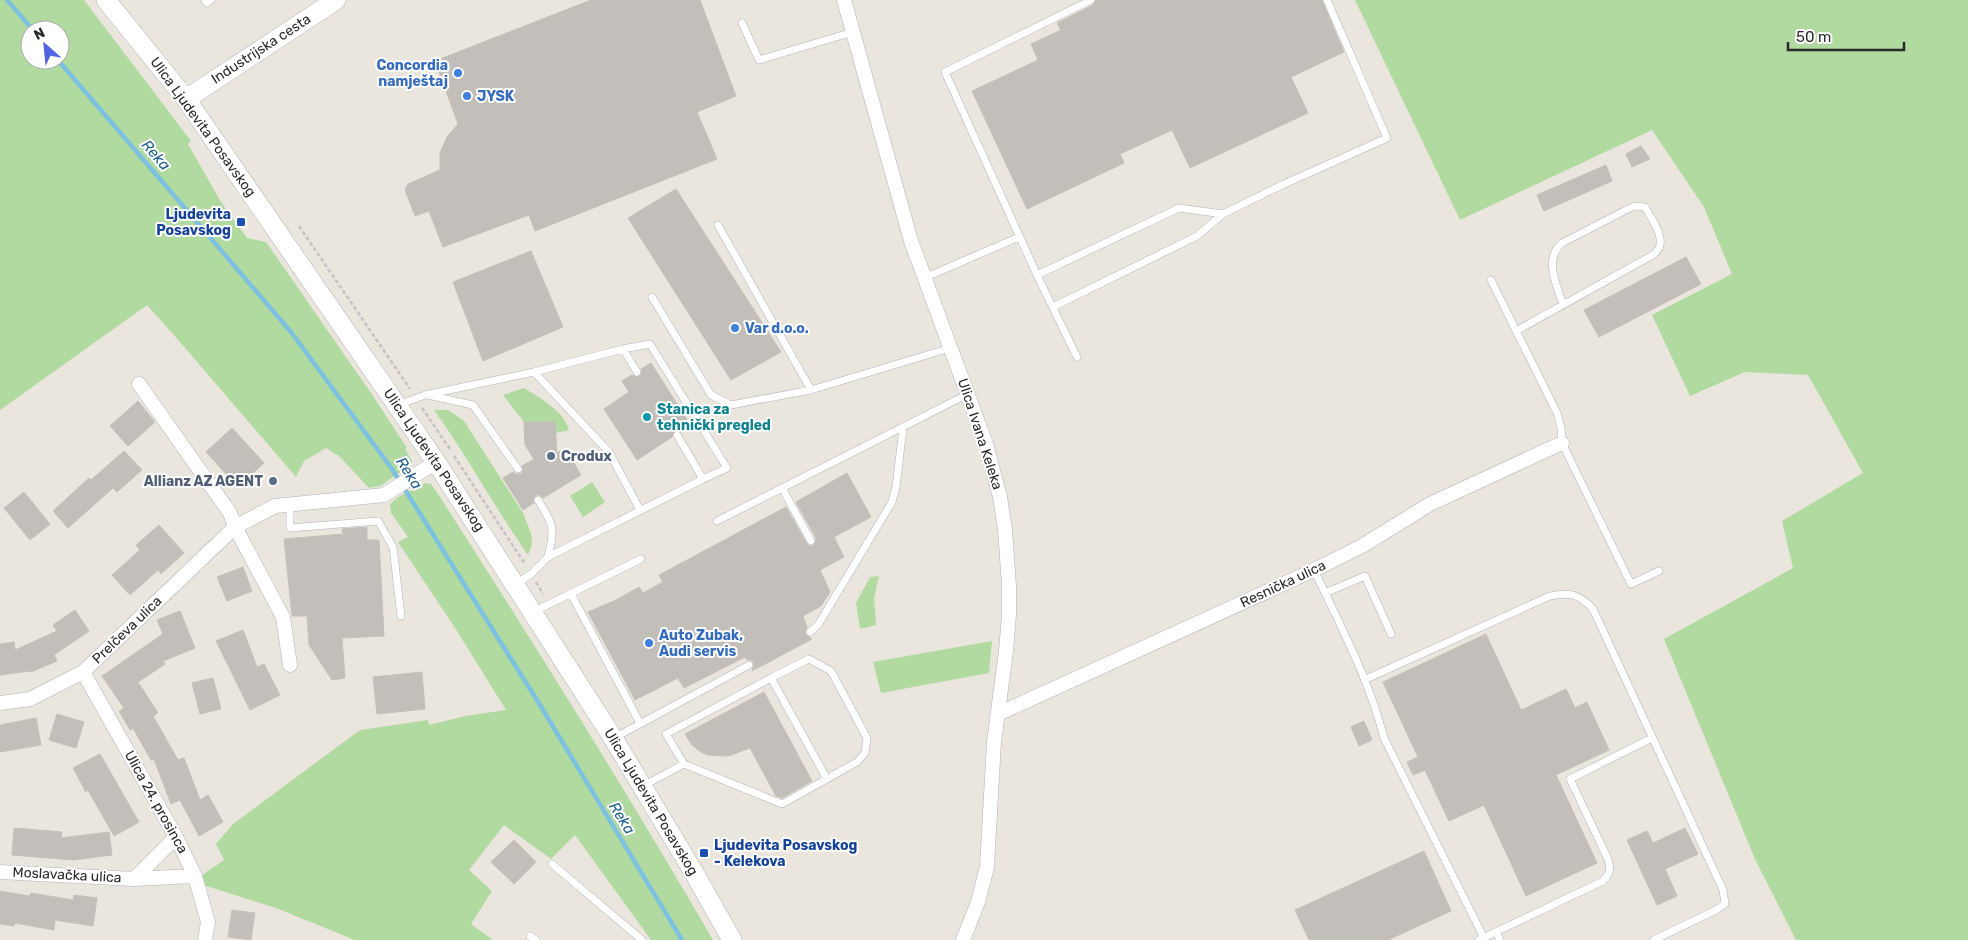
<svg xmlns="http://www.w3.org/2000/svg" width="1968" height="940" font-family="Rubik,sans-serif">
  <style>
    .green { fill: #b1daa0; fill-rule: evenodd }
    .lines { fill: none; stroke-linecap: round; stroke-linejoin: round }
    .stream { stroke: #7dc0df; stroke-width: 4.5 }
    .building { fill: #c2bfba; stroke: #c5c1b7 }
    .lane-casing { stroke: #b1b3bc; stroke-width: 8 }
    .street-casing { stroke: #b1b3bc; stroke-width: 15 }
    .secondary-casing { stroke: #b1b3bc; stroke-width: 20 }
    .path { stroke: #c3c3c3; stroke-width: 2.5; stroke-dasharray: 4 2.5; stroke-linecap: butt }
    .lane { stroke: #fff; stroke-width: 7 }
    .street { stroke: #fff; stroke-width: 14 }
    .secondary { stroke: #fff; stroke-width: 19 }
    .shop-dot { fill: #3f7fe0; stroke: #fff; stroke-width: 2 }
    .transit-dot { fill: #1a4fb4; stroke: #fff; stroke-width: 2 }
    .culture-dot { fill: #0f9aa8; stroke: #fff; stroke-width: 2 }
    .service-dot { fill: #5c6f8a; stroke: #fff; stroke-width: 2 }
    .labels { text-anchor: middle; dominant-baseline: central; stroke-width: 4; stroke-linejoin: round; paint-order: stroke }
    .street-label { font-size: 14px; fill: #2a2a2a; stroke: #fff }
    .shop-label { font-size: 14px; font-weight: bold; fill: #366cbe; stroke: #fff; text-anchor: start }
    .transit-label { font-size: 14px; font-weight: bold; fill: #164399; stroke: #fff; text-anchor: end }
    .culture-label { font-size: 14px; font-weight: bold; fill: #0d838f; stroke: #fff; text-anchor: start }
    .service-label { font-size: 14px; font-weight: bold; fill: #4e5e75; stroke: #fff; text-anchor: start }
    .water-label { font-size: 15px; font-style: italic; fill: #1e5e89; stroke: #fff }
  </style>
  <rect width="100%" height="100%" fill="#eae5dd"/>
  <path class="green" d="M0 0H84L191 141 188 144 221 202 247 238 266 242 371 393 407 448 405 449 412 461 409 466 380 486 369 488 339 456 326 448 304 461 296 477 180 342 147 305 0 410ZM30 30H60V60H30Z
    M1355 0H1968V940H1796L1755 859 1664 639 1793 568 1782 521 1863 473 1808 375 1745 372 1690 396 1652 315 1732 274 1704 207 1652 130 1460 220Z
    M524 388C540 398 564 411 569 430L556 433 555 422H524L503 395Z
    M434 410H448L464 421 523 513 531 533 532 544 528 555C495 508 468 457 434 410Z
    M592 482 605 502 583 517 570 496Z
    M425 483 431 484 440 497C534 644 626 790 713 940H651L575 835 551 859 504 825 469 870 492 891 471 924 493 940H355L276 908 200 884 201 876 224 860 216 844 233 824 360 730 428 720 429 725 465 716 506 710 457 631 398 542 408 537 391 513 390 504 398 497Z
    M879 576 874 598 876 625 860 629 856 603 870 577Z
    M992 641 989 673 881 693 873 662Z"/>
  <g class="lines">
    <path class="stream" d="M7 0 33 30
      M58 60 291 332 392 469 540 705 682 940"/>
  </g>
  <path class="building" d="M591 0H700L736 96 697 112 717 159 535 231 529 215 443 247 429 211 415 216 405 190 408 184 440 170V153L447 137 458 124 435 61Z
    M1096 0H1322L1344 52 1291 77 1308 113 1190 168 1172 130 1120 154 1124 163 1027 209 972 91 1038 60 1031 44 1061 30 1057 23 1093 5Z
    M1641 146 1650 159 1632 167 1626 154Z
    M1606 165 1612 181 1544 211 1542 207 1537 195Z
    M676 189 781 352 731 380 628 218Z
    M531 251 563 327 483 361 453 282Z
    M1686 257 1701 284 1599 337 1584 310Z
    M651 363 691 426 681 432 677 430 674 431 672 437 637 460 604 409 629 392 622 381 632 375 637 377 640 376 642 372 641 369Z
    M138 401 155 422 128 446 110 426Z
    M524 422H555L557 453 565 448 581 475 543 498 540 495H536L533 500 534 503 523 510 503 478 513 472 516 474H521L523 471 522 466 534 459 525 445Z
    M232 428 264 463 238 487 206 452Z
    M124 451 142 470 117 492 113 488 68 528 53 511 89 478 91 480Z
    M847 473 871 517 834 537 844 557 820 570 830 592 821 606 803 616 807 627 805 634 812 639 752 671 754 663 751 660H747L745 657 684 688 678 678 635 700 588 612 616 600 639 587 643 593 663 582 659 575 786 507 807 544 810 546 814 545 816 538 796 502Z
    M24 492 50 524 30 540 4 508Z
    M159 525 184 553 161 574 158 570 130 595 112 575 140 550 136 545Z
    M367 527V540H379L384 636 342 638 345 678 332 680 309 645 307 616H292L284 539 343 534 342 529Z
    M243 567 252 591 227 601 217 577Z
    M75 610 89 631 54 655 57 661 31 672 30 671 0 675V644L14 642 15 650 57 631 53 625Z
    M180 611 195 648 163 661 165 664 138 682 158 713 153 716 178 760 184 758 200 800 208 795 223 822 199 836 180 800 171 804 154 759 151 760 133 728 130 730 119 711 124 708 102 676 163 634 157 620Z
    M243 630 257 667 264 664 280 695 250 710 216 641Z
    M1486 634 1521 710 1566 689 1575 708 1587 702 1609 750 1556 775 1597 863 1526 896 1484 805 1449 821 1425 770 1413 775 1407 762 1418 757 1383 682Z
    M422 672 425 709 377 714 373 677Z
    M213 678 221 709 200 714 192 683Z
    M764 692 812 781 782 798 776 796 750 748 728 756 708 755 701 752 692 745 685 734Z
    M57 714 84 722 76 748 49 740Z
    M36 718 41 745 0 752V725Z
    M1364 721 1372 740 1359 746 1351 727Z
    M100 754 139 822 114 836 88 790 86 792 73 768Z
    M14 828 62 832 61 838 109 832 112 855 74 860 12 855Z
    M1685 828 1698 854 1665 869 1677 896 1657 905 1627 840 1647 831 1653 843Z
    M514 840 536 862 514 884 491 862Z
    M1424 851 1451 911 1388 940H1309L1295 910Z
    M0 891 30 896 31 893 73 900 74 895 97 898 93 926 55 920 54 930 15 923 14 926 0 924Z
    M232 910 255 913 251 940 228 937Z"/>
  <g class="lines">
    <defs>
      <path id="lane" d="M205 0 207 3 211 0
        M742 23 759 60 853 32
        M718 225 811 390
        M1037 275 1179 208 1223 214
        M924 278 1019 237
        M1491 280 1557 413 1561 428 1562 443 1631 584 1659 571
        M652 297 711 395 731 405 811 390 950 348
        M1053 307 1197 236 1223 214 1282 185 1387 138 1327 0
        M1516 331 1651 256C1654 254 1658 251 1659 248 1665 236 1650 217 1645 207L1634 206 1562 243C1543 259 1557 285 1563 305
        M623 349 650 344 727 468 703 479
        M1077 357 1037 275 945 72 1091 0
        M534 372 609 452 640 510
        M428 395 473 405 518 469
        M398 405 425 395 534 372 623 349 637 372
        M782 488 811 541
        M538 500C554 526 555 528 548 557
        M290 504V528L378 521 393 547 401 616
        M717 521 968 394
        M1314 570C1340 625 1369 679 1384 738L1484 938
        M516 584 531 574 548 557 703 479 677 435
        M1325 593 1365 576 1391 634
        M571 594 640 723
        M533 612 641 559
        M810 632 818 625 892 502 896 487 903 428
        M1366 679 1550 596C1570 592 1579 594 1593 609L1723 890 1725 904 1716 910 1654 940
        M614 738 749 665
        M684 764 666 734 771 678 827 779
        M643 786 684 764 782 804 857 762 865 753 867 738 831 671 809 659 771 678
        M552 864 642 940
        M1496 932 1500 940
        M530 936 536 940
        M1479 940 1603 881C1611 873 1611 867 1607 857L1570 779 1652 738"/>
      <path id="street" d="M844 0 911 241 986 444 1000 497 1005 529 1009 586V615L1006 651 994 742 987 867 978 902 963 940
        M139 384 230 513 235 527 283 617 290 665
        M83 672 176 837 195 876 208 922 205 940
        M0 703 30 699 83 672 235 527 275 506 384 495 436 462
        M998 714 1314 570 1362 546 1430 504 1562 443
        M0 872 134 879 195 876
        M134 879 176 837"/>
      <path id="secondary" d="M106 0 186 99 436 462 613 738 693 871 732 940
        M186 99 336 0"/>
    </defs>
    <use href="#lane" class="lane-casing"/>
    <use href="#street" class="street-casing"/>
    <use href="#secondary" class="secondary-casing"/>
    <path class="path" d="M299 226 410 389
      M422 408 450 449
      M454 456 525 564
      M536 582 543 594"/>
    <use href="#lane" class="lane"/>
    <use href="#street" class="street"/>
    <use href="#secondary" class="secondary"/>
  </g>
  <g class="shop-dot">
    <circle cx="458" cy="73" r="5"/>
    <circle cx="467" cy="96" r="5"/>
    <circle cx="735" cy="328" r="5"/>
    <circle cx="649" cy="643" r="5"/>
  </g>
  <g class="transit-dot">
    <rect x="236" y="217" width="10" height="10" rx="2.5"/>
    <rect x="699" y="848" width="10" height="10" rx="2.5"/>
  </g>
  <circle class="culture-dot" cx="647" cy="417" r="5"/>
  <g class="service-dot">
    <circle cx="551" cy="456" r="5"/>
    <circle cx="273" cy="481" r="5"/>
  </g>
  <g class="labels">
    <g class="street-label">
      <text transform="translate(261 49) rotate(-33)">Industrijska cesta</text>
      <text transform="translate(203 127) rotate(54)">Ulica Ljudevita Posavskog</text>
      <text transform="translate(980 434) rotate(72)">Ulica Ivana Keleka</text>
      <text transform="translate(434 460) rotate(56)">Ulica Ljudevita Posavskog</text>
      <text transform="translate(1283 584) rotate(-25)">Resnička ulica</text>
      <text transform="translate(127 630) rotate(-44)">Prelčeva ulica</text>
      <text transform="translate(156 802) rotate(61)">Ulica 24. prosinca</text>
      <text transform="translate(651 802) rotate(59)">Ulica Ljudevita Posavskog</text>
      <text transform="translate(67 875) rotate(3)">Moslavačka ulica</text>
    </g>
    <g class="shop-label">
      <text x="448" y="65" text-anchor="end">Concordia<tspan x="448" dy="16">namještaj</tspan></text>
      <text x="477" y="96">JYSK</text>
      <text x="745" y="328">Var d.o.o.</text>
      <text x="659" y="635">Auto Zubak,<tspan x="659" dy="16">Audi servis</tspan></text>
    </g>
    <g class="transit-label">
      <text x="231" y="214">Ljudevita<tspan x="231" dy="16">Posavskog</tspan></text>
      <text x="714" y="845" text-anchor="start">Ljudevita Posavskog<tspan x="714" dy="16">- Kelekova</tspan></text>
    </g>
    <g class="culture-label">
      <text x="657" y="409">Stanica za<tspan x="657" dy="16">tehnički pregled</tspan></text>
    </g>
    <g class="service-label">
      <text x="561" y="456">Crodux</text>
      <text x="263" y="481" text-anchor="end">Allianz AZ AGENT</text>
    </g>
    <g class="water-label">
      <text transform="translate(156 155) rotate(49)">Reka</text>
      <text transform="translate(409 473) rotate(57)">Reka</text>
      <text transform="translate(622 818) rotate(58)">Reka</text>
    </g>
  </g>
  <g transform="translate(45 45) rotate(333)"><circle r="24" fill="#ffffff" stroke="#aaaaaa"/>
  <path d="M0-4L9 19L0 12L-9 19Z" fill="#5164e3"/>
  <text y="-8" font-size="14" font-weight="bold" text-anchor="middle" fill="#2a2a2a">N</text>
  </g>
  <path d="M1788 42v8h116v-8" fill="none" stroke="#2a2a2a" stroke-width="2.5"/>
  <text x="1796" y="42" font-size="15" fill="#2a2a2a" stroke="#ffffff" stroke-width="4" paint-order="stroke">50 m</text>
</svg>
